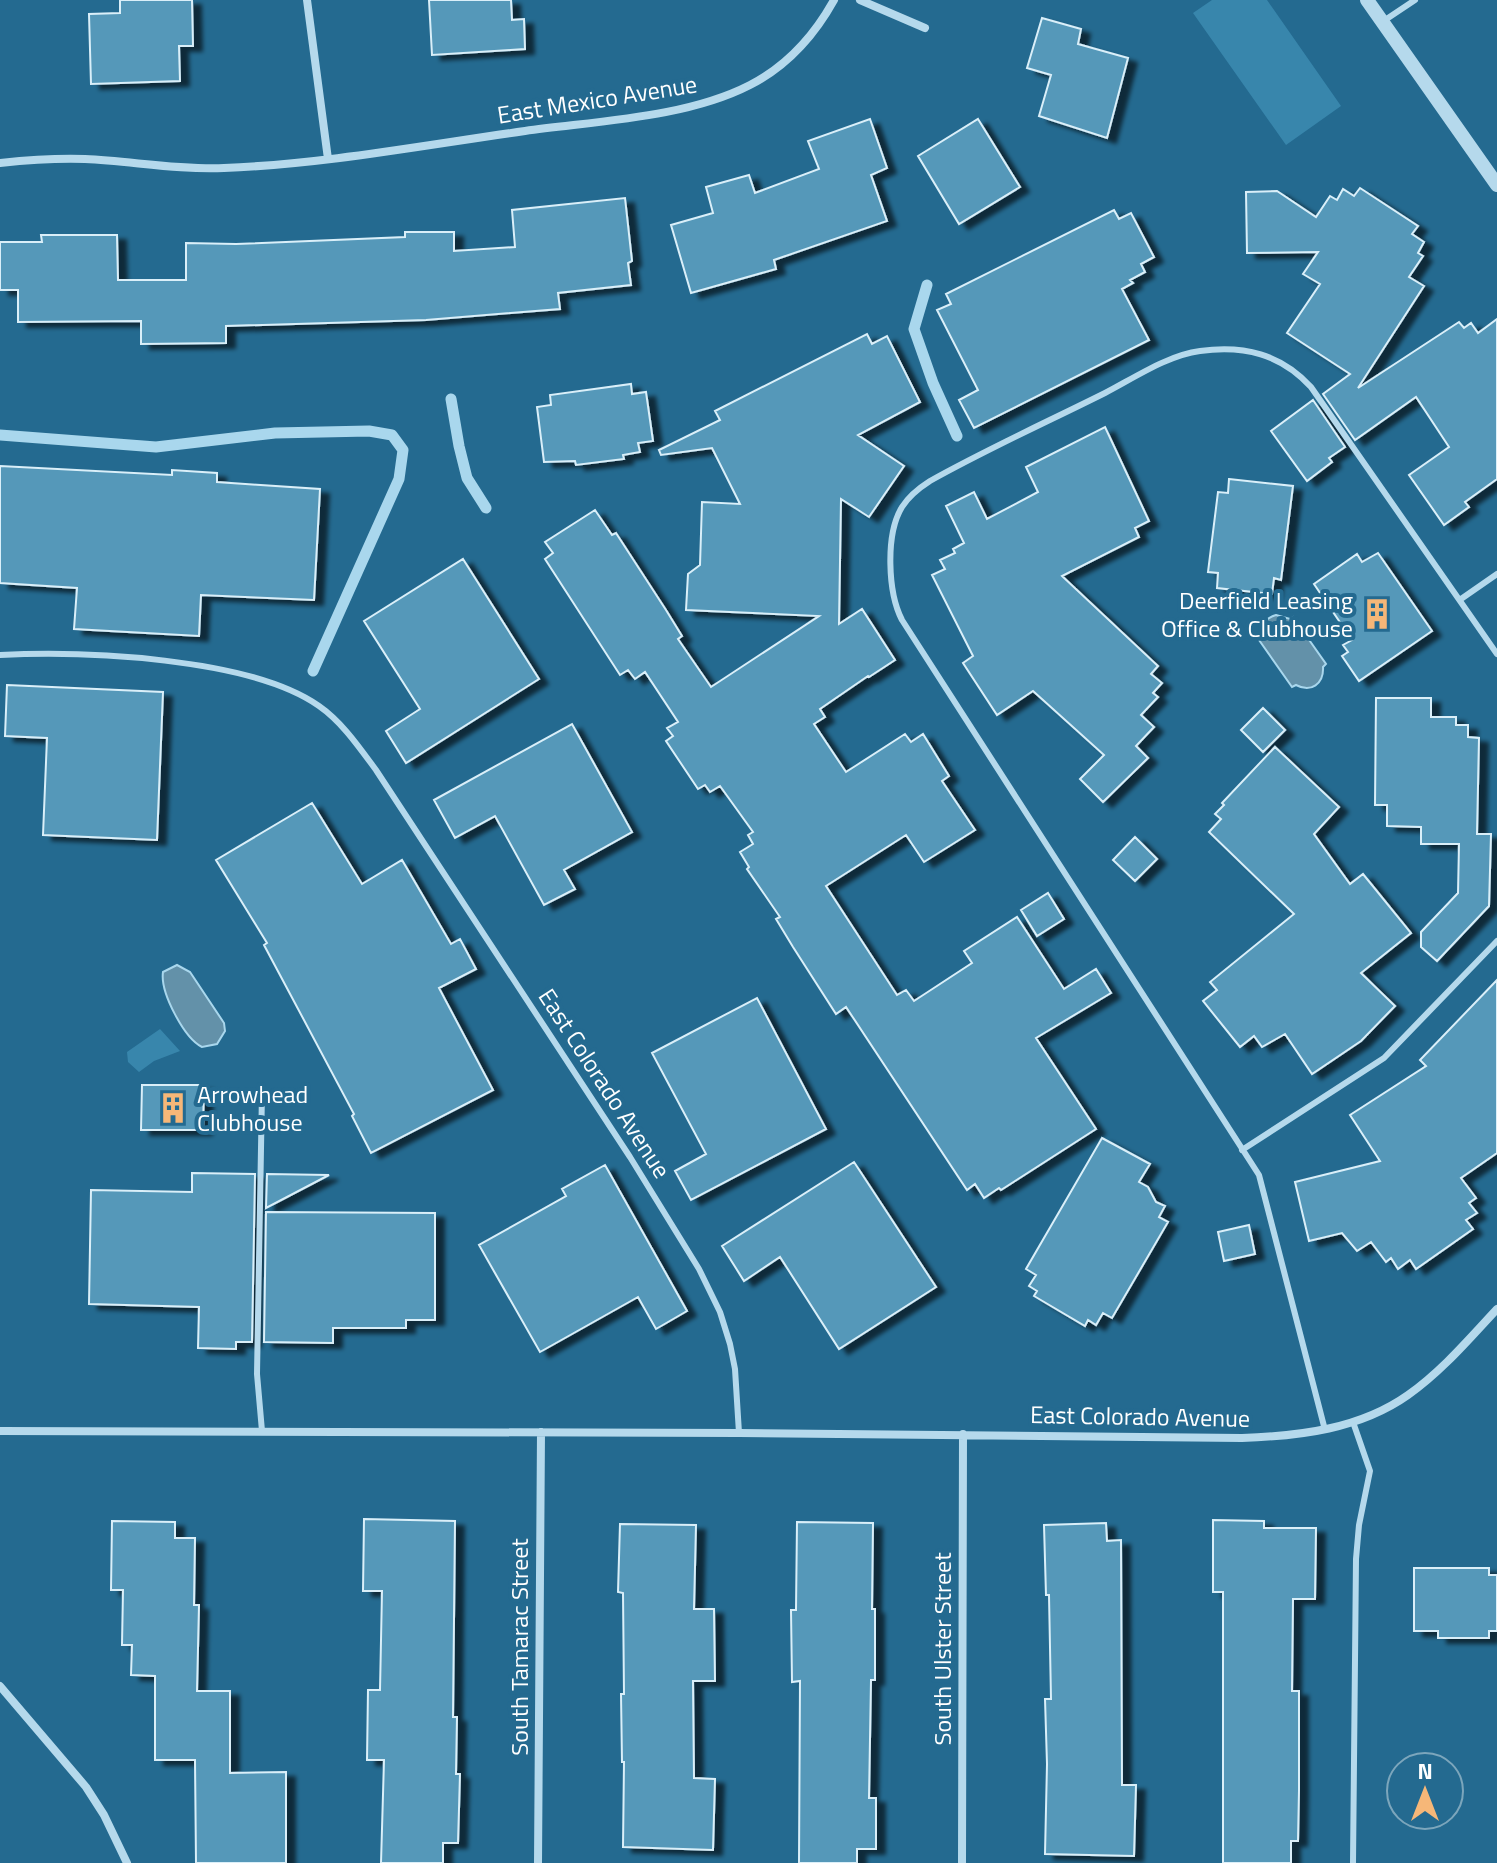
<svg xmlns="http://www.w3.org/2000/svg" width="1497" height="1863" font-family="'Titillium Web',sans-serif">
  <style>
    .green { fill: #3886ac }
    .water { fill: #6391a9; stroke: #a9d7ed; stroke-width: 2 }
    .lines { fill: none; stroke-linecap: round; stroke-linejoin: round }
    .stream { stroke: #a9d7ed; stroke-width: 11 }
    .building { fill: #5498b9; stroke: #daeff9; stroke-width: 2; filter: url(#shadow) }
    .service { stroke: #b5d9ec; stroke-width: 6 }
    .minor { stroke: #b5d9ec; stroke-width: 8 }
    .tertiary { stroke: #b5d9ec; stroke-width: 14 }
    .labels { text-anchor: middle; dominant-baseline: central; stroke-width: 8; stroke-linejoin: round; paint-order: stroke }
    .street-label { font-size: 24px; fill: #fff; stroke: #246a90 }
    .poi-label { font-size: 24px; fill: #fff; stroke: #246a90; text-anchor: end }
  </style>
  <defs>
    <filter id="shadow"><feDropShadow dx="9" dy="5" stdDeviation="2" flood-color="#0009"/></filter>
  </defs>
  <rect width="100%" height="100%" fill="#246a90"/>
  <path class="green" d="M1212 0H1267L1341 106 1286 145 1193 13Z
    M160 1029 180 1051 154 1061 139 1072 128 1062 127 1052Z"/>
  <path class="water" d="M1276 615 1290 619 1293 617 1326 664 1323 667C1324 684 1311 693 1296 685L1292 687 1259 640 1263 637C1261 626 1265 618 1276 615Z
    M177 965 190 972 224 1023 225 1031 217 1044 202 1047C184 1038 160 992 163 972Z"/>
  <g class="lines">
    <path class="stream" d="M927 285 914 329 933 383 957 436
      M451 399 459 446 467 478 486 508
      M0 435 156 447 275 433 369 431 392 435 403 450 399 479 313 671"/>
  </g>
  <path class="building" d="M120 0H192L193 46H179L180 81 91 84 89 14 120 13Z
    M429 0H511L512 20 524 19 525 49 432 55Z
    M1042 18 1081 29 1078 44 1128 58 1107 138 1039 116 1051 75 1027 68Z
    M870 119 887 168 871 175 887 221 774 260 776 269 691 293 671 225 713 213 706 187 749 175 755 193 819 169 808 141Z
    M978 119 1020 187 959 224 918 156Z
    M1360 188 1418 226 1412 234 1424 242 1418 253 1423 256 1409 277 1424 286 1358 388 1459 322 1464 328 1471 323 1478 333 1497 319V479L1465 502 1469 507 1444 525 1409 475 1449 447 1416 397 1355 440 1323 394 1350 374 1287 333 1320 284 1303 274 1318 252 1247 253 1246 192 1277 191 1316 217 1330 196 1337 200 1343 189 1354 196Z
    M625 198 632 261 628 263 631 285 558 293 560 309 426 320 226 326V343L141 344V321L18 322V290H0V242H42L41 235H117L118 280H186V243L236 244 405 237V232H454V251L515 247 512 210Z
    M1114 210 1119 219 1131 213 1154 257 1141 264 1145 272 1130 280 1133 283 1122 289 1149 340 974 428 959 400 978 390 937 310 951 304 946 294Z
    M867 334 872 344 887 336 920 402 858 435 904 466 869 517 841 499 839 624 862 609 895 660 869 677 868 676 820 709 825 717 814 724 846 772 905 734 911 742 923 734 949 776 942 781 975 830 924 862 906 835 826 886 897 995 906 990 914 1001 972 963 964 951 1017 917 1064 989 1096 969 1111 993 1036 1038 1096 1129 1001 1190 999 1188 984 1198 975 1184 967 1190 846 1007 836 1014 793 947 776 919 780 917 747 869 749 867 740 852 753 844 748 835 753 832 720 786 710 792 705 785 698 789 666 741 673 736 667 728 678 722 645 672 635 679 628 670 620 675 545 559 553 553 545 542 595 510 612 535 616 533 666 610 682 636 678 639 711 687 819 616 686 610 688 574 700 565 702 502 740 504 712 448 661 455 659 450 720 420 715 411Z
    M631 384 632 394 646 392 653 441 638 443 640 452 623 455 624 459 576 465 575 461 544 462 537 407 551 405 550 395Z
    M1313 400 1345 447 1329 458 1332 462 1307 481 1271 431Z
    M1105 427 1149 521 1135 528 1139 537 1062 576 1158 666 1151 674 1162 683 1153 693 1158 697 1141 715 1154 727 1136 746 1148 758 1103 802 1080 779 1104 755 1033 691 997 715 963 663 973 656 932 575 945 569 940 560 955 553 953 549 964 543 946 506 974 492 987 519 1038 492 1026 467Z
    M0 466 172 475V470L217 473V482L320 489 314 600 201 595 199 636 74 629 77 588 0 583Z
    M1229 479 1293 486 1281 580 1274 578 1272 594 1217 588 1218 573 1208 572 1218 492 1228 493Z
    M1378 553 1432 631 1359 681 1342 656 1348 652 1343 645 1352 640 1314 584 1357 554 1362 562Z
    M463 559 539 679 406 763 386 731 420 709 364 621Z
    M7 685 163 692 157 840 43 835 47 738 5 736Z
    M1376 698H1431V717H1456V725H1468V737L1479 738 1477 834H1491L1489 906 1437 961 1421 947V932L1458 893 1459 844H1421V827L1387 826V805H1375Z
    M1263 708 1285 730 1263 752 1241 730Z
    M572 724 632 832 564 870 575 889 544 905 495 816 455 838 434 800Z
    M1275 747 1339 807 1314 834 1350 884 1363 874 1411 933 1361 973 1395 1006 1361 1041 1312 1074 1285 1034 1262 1047 1254 1036 1240 1047 1203 1001 1217 990 1210 982 1294 914 1209 832 1221 819 1215 814 1224 805 1222 803Z
    M312 803 362 884 402 860 451 944 460 939 476 969 439 988 493 1090 371 1153 352 1116 354 1114 264 945 267 943 216 860Z
    M1135 837 1157 859 1135 881 1113 860Z
    M1048 893 1064 919 1037 936 1021 910Z
    M1497 980V1153L1461 1178 1476 1198 1469 1203 1477 1213 1466 1220 1473 1229 1416 1269 1410 1260 1398 1269 1391 1258 1386 1262 1371 1242 1357 1251 1342 1233 1309 1241 1295 1182 1380 1161 1350 1115 1426 1066 1420 1060Z
    M757 998 826 1129 691 1200 675 1171 706 1154 652 1053Z
    M142 1085H204L203 1130H141Z
    M1102 1138 1150 1164 1139 1182 1148 1187 1156 1202 1165 1206 1159 1217 1168 1222 1112 1318 1103 1313 1096 1325 1088 1320 1085 1326 1034 1296 1037 1291 1029 1286 1036 1275 1026 1269Z
    M854 1162 936 1287 839 1349 780 1257 744 1281 722 1246Z
    M605 1165 687 1311 656 1329 638 1297 540 1352 479 1245 566 1196 562 1189Z
    M192 1173 255 1174 252 1342H236V1349L198 1348 199 1307 89 1304 91 1190 192 1192Z
    M267 1174 329 1175 266 1208Z
    M266 1212 435 1213V1320H406V1328H333V1343L264 1342Z
    M1249 1225 1255 1254 1224 1261 1218 1232Z
    M364 1519 455 1521 453 1717H457L456 1774H460L458 1843H443V1863H381L384 1760H367L368 1690H380L382 1591H363Z
    M1213 1520 1264 1521V1528H1316L1315 1599H1293L1292 1691H1299V1790L1298 1841H1291V1863H1223V1592H1213Z
    M112 1521 175 1522V1538H195L194 1605H199L197 1691H230V1773L286 1772V1863H196L195 1760H155V1676L131 1675 132 1645H122L123 1590H111Z
    M797 1522 873 1523 872 1609H875V1680H871L869 1798H876V1849H857V1863H799L800 1681 792 1682 791 1610H796Z
    M1106 1523 1107 1541 1121 1540 1122 1785H1136L1134 1856 1045 1854 1047 1764 1045 1699H1051L1049 1595H1046L1044 1525Z
    M620 1524 696 1525 694 1609H714L715 1681H693L694 1778 715 1779 713 1850 623 1847 624 1762H622L621 1694H624L623 1593 618 1592Z
    M1414 1568H1489V1575H1497V1631H1489V1638H1438V1631H1414Z"/>
  <g class="lines">
    <path class="service" d="M1382 22 1415 0
      M1461 599 1497 574
      M0 655C84 651 249 657 319 706 342 722 359 747 376 770L630 1157 699 1269 720 1312 730 1344 735 1369 739 1433
      M262 1092 257 1374 262 1431
      M1242 1150 1384 1058 1497 941
      M1325 1430 1259 1175 902 620C888 593 885 535 902 507 909 496 919 488 930 481 987 449 1047 422 1105 393 1134 378 1168 355 1200 351 1244 345 1281 354 1311 387L1497 654
      M1353 1863 1356 1559 1359 1525 1370 1471 1353 1422"/>
    <path class="minor" d="M307 0 328 159
      M860 0 925 28
      M0 163C28 160 56 158 85 159 131 161 177 170 224 168 325 164 425 145 525 131 596 121 686 118 750 85 787 66 814 36 834 0
      M0 1431 739 1433 1242 1438C1300 1436 1360 1429 1408 1395 1442 1371 1469 1339 1497 1309
      M0 1686 86 1787 104 1815 127 1863
      M538 1863 541 1432
      M962 1863 963 1434"/>
    <path class="tertiary" d="M1367 0 1497 185"/>
  </g>
  <defs>
    <symbol id="building-bare" viewBox="-9 -9 18 18"><path d="M-4-6H4V6H1V3H-1V6H-4ZM-2.5-4.3h1.7v1.8h-1.7ZM.8-4.3h1.7v1.8H.8ZM-2.5-1h1.7V.8h-1.7ZM.8-1h1.7V.8H.8Z" fill="#f6b778" stroke="#246a90" stroke-width="2.5" paint-order="stroke"/></symbol>
  </defs>
  <g fill-rule="evenodd">
    <use href="#building-bare" x="1355" y="592" width="44" height="44"/>
    <use href="#building-bare" x="151" y="1086" width="44" height="44"/>
  </g>
  <g class="labels">
    <g class="street-label">
      <text transform="translate(597 99) rotate(-9)">East Mexico Avenue</text>
      <text transform="translate(605 1083) rotate(57)">East Colorado Avenue</text>
      <text transform="translate(1140 1416) rotate(1)">East Colorado Avenue</text>
      <text transform="translate(519 1647) rotate(-90)">South Tamarac Street</text>
      <text transform="translate(942 1649) rotate(-90)">South Ulster Street</text>
    </g>
    <g class="poi-label">
      <text x="1353" y="600">Deerfield Leasing<tspan x="1353" dy="28">Office &amp; Clubhouse</tspan></text>
      <text x="197" y="1094" text-anchor="start">Arrowhead<tspan x="197" dy="28">Clubhouse</tspan></text>
    </g>
  </g>
  <g transform="translate(1425 1791)"><circle r="38" fill="#246a90" stroke="#7ca6bc" stroke-width="2"/>
  <path d="M0-6L14 30L0 20L-14 30Z" fill="#f6b778"/>
  <text y="-12" font-size="22" font-weight="bold" text-anchor="middle" fill="#ffffff">N</text>
  </g>
</svg>
